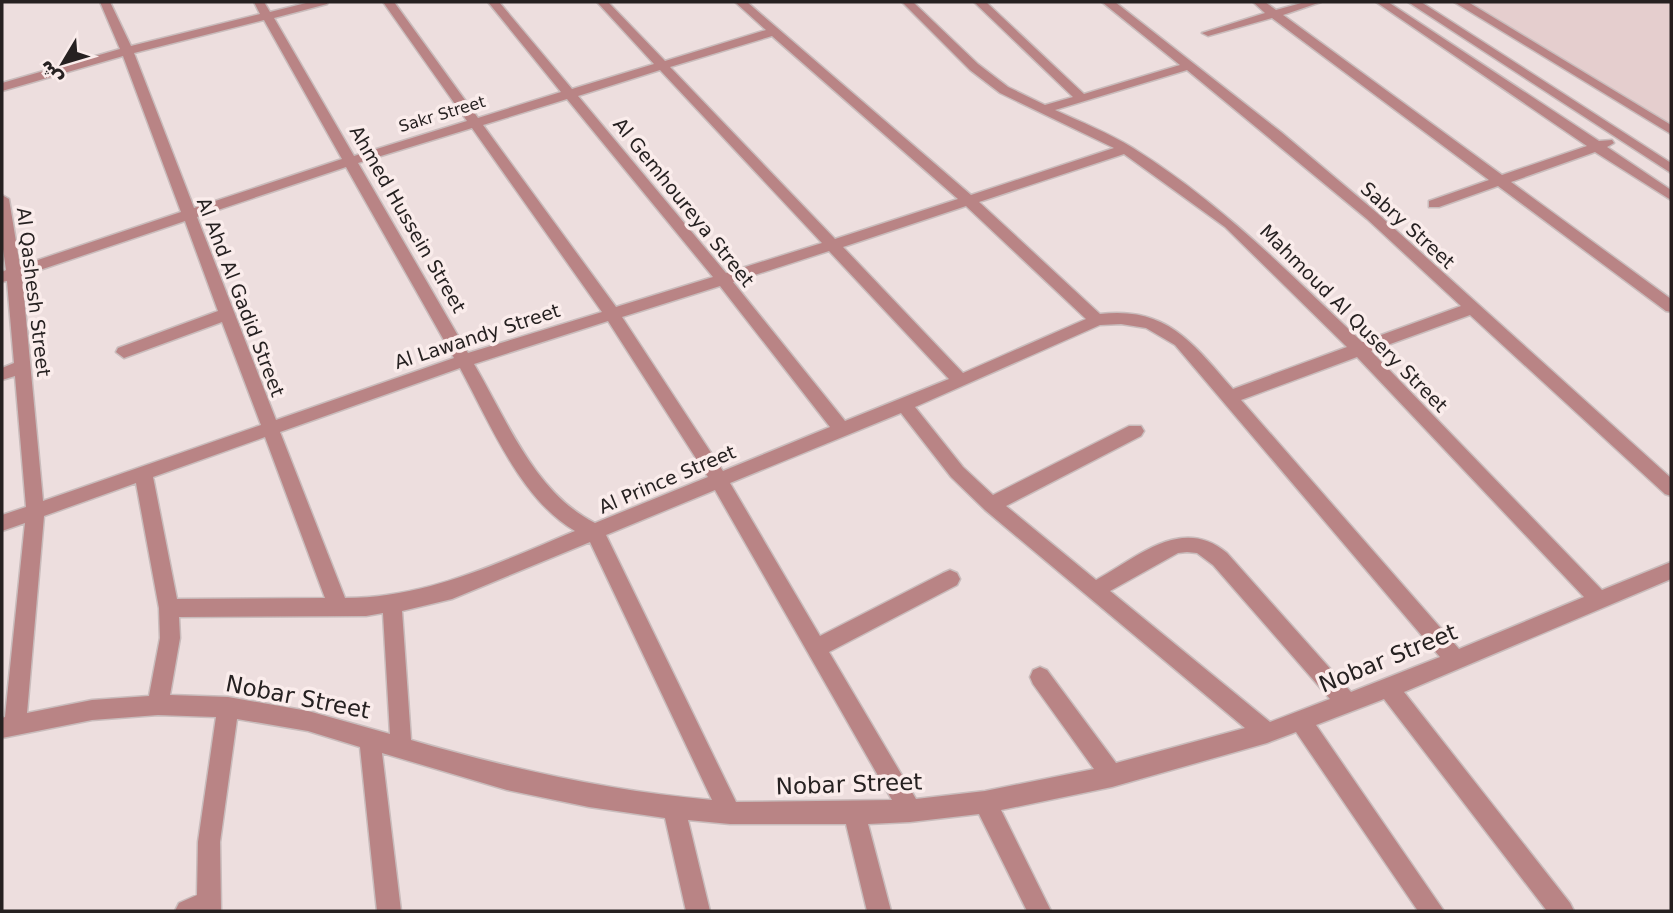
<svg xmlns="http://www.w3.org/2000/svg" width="1673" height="913" font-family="'DejaVu Sans','Noto Naskh Arabic',sans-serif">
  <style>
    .built { fill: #e5cece }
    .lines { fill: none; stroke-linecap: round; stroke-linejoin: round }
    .lane-casing { stroke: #c9bcbc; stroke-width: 3 }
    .street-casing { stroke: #c9bcbc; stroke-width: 3 }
    .lane { fill: #b98485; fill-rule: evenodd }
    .street { fill: #b98485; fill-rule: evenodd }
    .labels { text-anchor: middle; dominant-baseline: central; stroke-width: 7; stroke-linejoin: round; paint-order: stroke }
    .far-street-label { font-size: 16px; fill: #262121; stroke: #faeceb }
    .street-label { font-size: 19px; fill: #262121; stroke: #faeceb }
    .near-street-label { font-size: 23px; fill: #262121; stroke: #faeceb }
  </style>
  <rect width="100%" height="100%" fill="#eddede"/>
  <path class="built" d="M1461 2H1671V133Z"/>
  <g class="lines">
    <defs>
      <path id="lane" d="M1454 2H1468L1671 125V134Z"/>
      <path id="street" d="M100 2H110L131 46 260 14 254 2H264L270 12 310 2H328L327 4 274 18 354 156 467 121 383 2H394L478 118 561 92 488 2H499L572 89 654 64 597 2H608L665 61 766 30 735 2H747L971 195 1114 148 1000 93 970 70 902 2H913L978 64 1008 87 1045 105 1073 97 974 2H986L1084 94 1180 65 1102 2H1115L1281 132 1377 213 1671 478V496L1665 494 1470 315 1371 351 1602 590 1671 562V579L1404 692 1570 903 1574 911H1547L1384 699 1316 725 1444 911H1418L1296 732 1267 743 1112 787 1001 810 1051 911H1027L979 814 910 822 868 824 891 911H867L846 824H730L688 820 710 911H686L665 818 589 807 507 790 382 753 401 911H377L360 747 308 731 237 719 220 842 221 911H175L179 903 197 895 198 842 216 717 158 715 92 720 2 738V718L5 717 25 523 2 531V515L26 507 15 376 2 380V368L14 363 7 281 2 282V272L6 270 2 242V195L9 199 20 266 181 212 123 56 2 91V83L120 49ZM264 20 342 159 194 208 134 53ZM772 36 958 199 835 239 670 67ZM660 70 822 243 726 273 578 96ZM1187 70 1367 219 1461 306 1362 342C1287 271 1221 203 1133 148 1109 133 1081 122 1055 110ZM567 99 713 277 616 307 483 125ZM472 128 602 312 468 353 358 163ZM1124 154 1225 227 1347 347 1233 389C1193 344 1168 306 1100 314L979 202ZM346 167 454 358 276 420 197 217ZM966 206 1086 319 963 373 843 247ZM185 221 218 311 118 348 116 352 124 358 222 322 261 425 43 501 22 276ZM829 251 949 379 845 421 733 282ZM720 286 830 427 723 471 622 317ZM608 321 708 477 595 523C534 492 507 420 474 364ZM1121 324 1146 328 1175 345 1440 657 1351 692 1227 553C1182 515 1138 557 1096 580L1006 506 1141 436 1144 431 1141 426H1129L993 495 963 467 915 407 1100 325ZM1357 357 1584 597 1459 649 1241 400ZM460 368C490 423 520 499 575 531 500 562 428 598 345 598L280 432ZM901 413 951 477 985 510 1245 728 1116 763 1047 670 1040 667 1033 670 1030 677 1033 684 1094 769 985 791 916 799 829 652 957 585 960 579 957 573 950 570 943 573 820 636 730 483ZM265 437 325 598 177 599 153 477ZM136 483 159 608 160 638 149 696 92 700 27 713 44 516ZM715 490 892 800 736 802 606 535ZM590 542 712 800C609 791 511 769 411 740L402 611 452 599ZM1187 552 1197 553 1213 565 1330 699 1270 722 1110 591 1178 553ZM383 613 390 734 308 711 228 697 170 695 180 638 179 617 366 616Z
        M1253 2H1265L1276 10 1305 2H1321L1283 15 1502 175 1587 146 1376 2H1388L1599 141 1612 140 1614 143 1607 147 1671 190V200L1595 152 1511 182 1671 299V312L1666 311 1498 186 1439 207H1429V201L1489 180 1272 18 1208 36 1202 33 1265 13Z
        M1408 2H1421L1671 163V173Z"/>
    </defs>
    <use href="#lane" class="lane-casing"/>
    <use href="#street" class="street-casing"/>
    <use href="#lane" class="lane"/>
    <use href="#street" class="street"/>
  </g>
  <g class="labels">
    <g class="far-street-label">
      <text transform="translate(442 114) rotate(-17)">Sakr Street</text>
    </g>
    <g class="street-label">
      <text transform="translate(684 202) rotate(51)">Al Gemhoureya Street</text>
      <text transform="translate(408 219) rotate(60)">Ahmed Hussein Street</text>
      <text transform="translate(1408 225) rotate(42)">Sabry Street</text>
      <text transform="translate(34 292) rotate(83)">Al Qashesh Street</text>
      <text transform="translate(241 297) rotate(69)">Al Ahd Al Gadid Street</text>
      <text transform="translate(1354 318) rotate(45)">Mahmoud Al Qusery Street</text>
      <text transform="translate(477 336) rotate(-18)">Al Lawandy Street</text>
      <text transform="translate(667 479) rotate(-23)">Al Prince Street</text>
    </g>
    <g class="near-street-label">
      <text transform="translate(1388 658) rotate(-22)">Nobar Street</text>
      <text transform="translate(298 697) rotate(11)">Nobar Street</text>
      <text transform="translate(849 784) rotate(-2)">Nobar Street</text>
    </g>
  </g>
  <rect width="1673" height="913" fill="none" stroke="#262121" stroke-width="7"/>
  <g transform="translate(63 63) rotate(232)" stroke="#faeceb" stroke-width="5" paint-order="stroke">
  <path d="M0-5L12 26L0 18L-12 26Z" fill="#262121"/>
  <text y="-10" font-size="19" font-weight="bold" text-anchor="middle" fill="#262121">ش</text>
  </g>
</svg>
